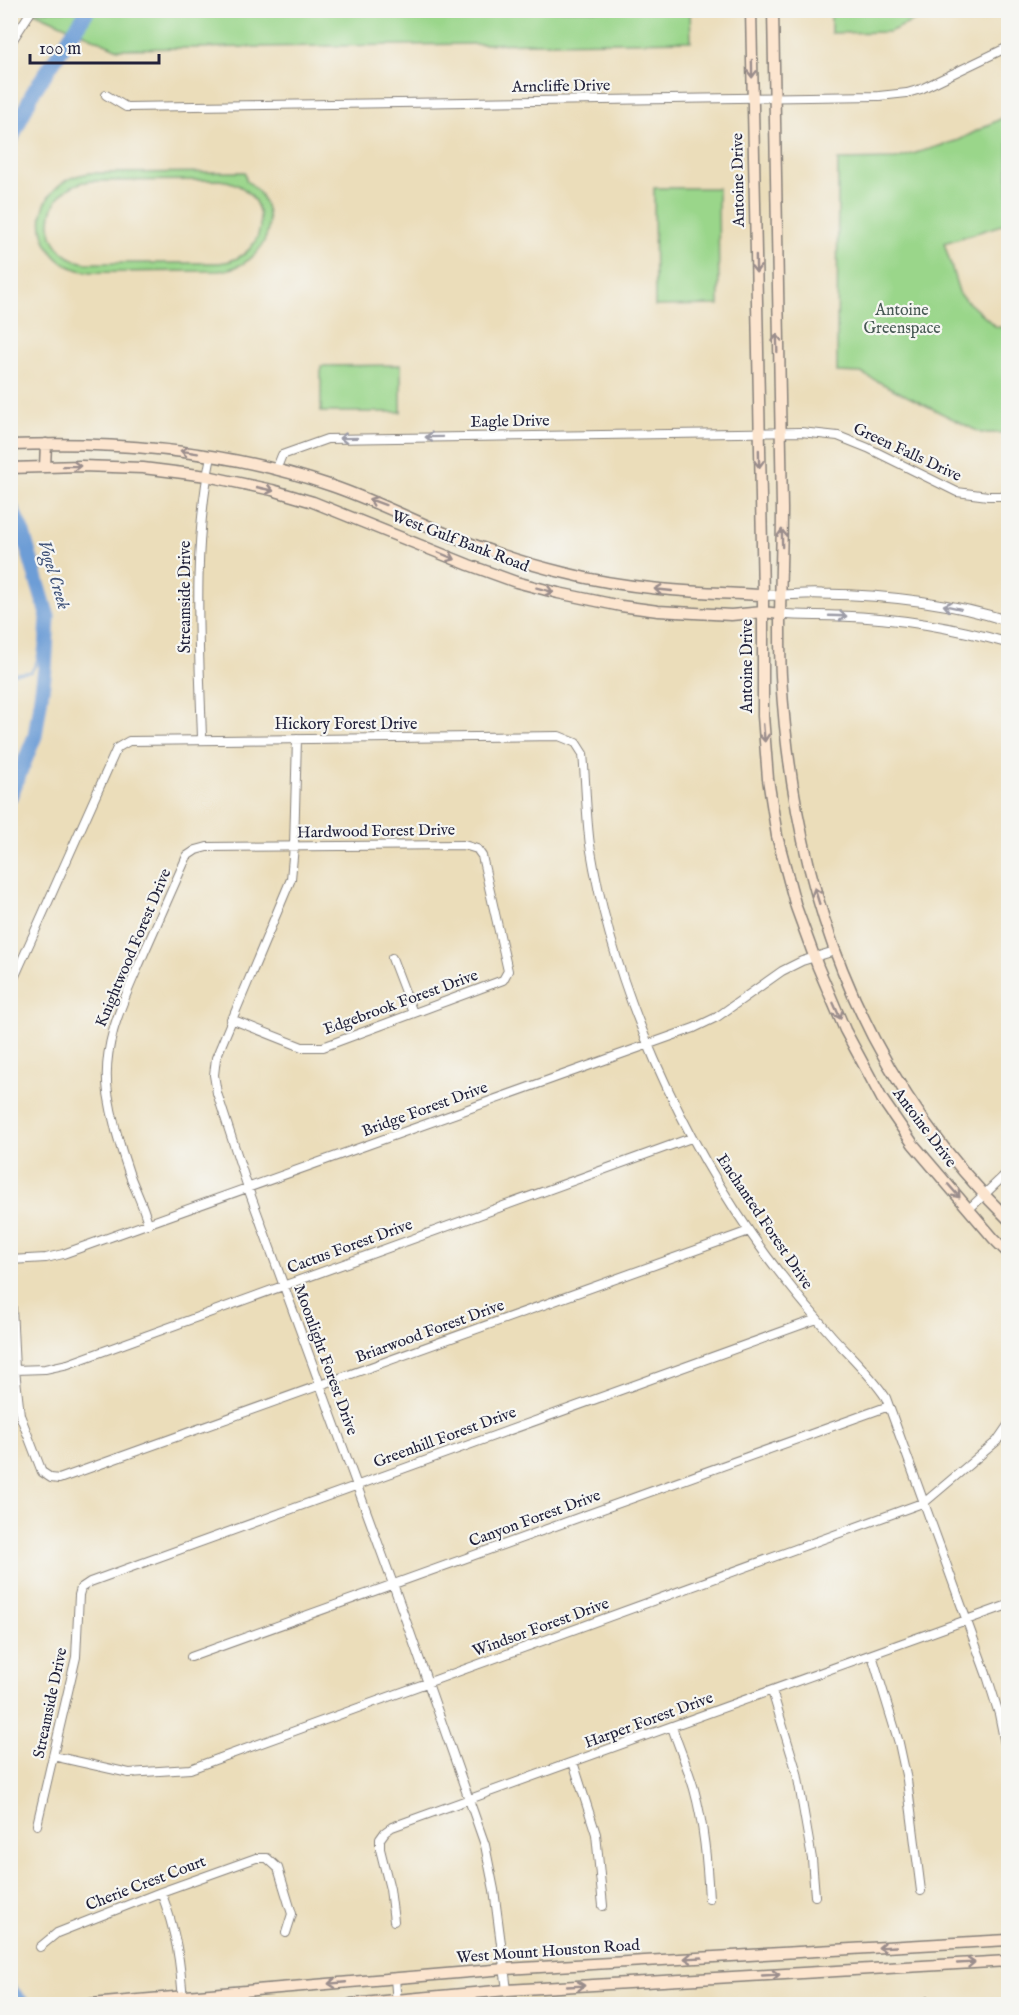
<svg xmlns="http://www.w3.org/2000/svg" width="1019" height="2015" font-family="'IM FELL English',serif">
  <style>
    .green { fill: #9ad68a; stroke: #5e7c62; stroke-width: 1.5; fill-rule: evenodd }
    .lines { fill: none; stroke-linecap: round; stroke-linejoin: round }
    .stream { stroke: #6d9dd6; stroke-width: 2 }
    .river { stroke: #6d9dd6; stroke-width: 15 }
    .minor-casing { stroke: #86807a; stroke-width: 10 }
    .tertiary-casing { stroke: #86807a; stroke-width: 11 }
    .secondary-casing { stroke: #86807a; stroke-width: 13 }
    .minor { stroke: #fff; stroke-width: 8 }
    .tertiary { stroke: #fff; stroke-width: 9 }
    .secondary { stroke: #fce5cf; stroke-width: 10 }
    .oneway { stroke: #9a8d8c }
    .oneway2 { stroke: #9c9ca7 }
    .labels { text-anchor: middle; dominant-baseline: central; stroke-width: 4.5; stroke-linejoin: round; paint-order: stroke }
    .street-label { font-size: 16px; fill: #22223b; stroke: #f6f6f2 }
    .park-label { font-size: 16px; fill: #465853; stroke: #f6f6f2 }
    .water-label { font-size: 18px; font-style: italic; fill: #405379; stroke: #f6f6f2 }
  </style>
  <rect width="100%" height="100%" fill="#f6f6f2"/>
  <filter id="ink" filterUnits="userSpaceOnUse"><feTurbulence type="fractalNoise" baseFrequency=".0167" numOctaves="2"/><feDisplacementMap in="SourceGraphic" scale="12" xChannelSelector="R" yChannelSelector="G"/><feConvolveMatrix kernelMatrix="1 2 1 2 8 2 1 2 1" color-interpolation-filters="sRGB"/></filter>
  <filter id="wash" filterUnits="userSpaceOnUse"><feTurbulence type="fractalNoise" baseFrequency=".008" numOctaves="4" result="noise"/><feDisplacementMap in="SourceGraphic" scale="24" xChannelSelector="R" yChannelSelector="G"/><feGaussianBlur stdDeviation="1.35" result="paint"/><feColorMatrix in="noise" values="0 0 0 0 0 0 0 0 0 0 0 0 0 0 0 0 0 1.4 0 .05"/><feComposite in="paint" operator="in"/></filter>
  <g filter="url(#wash)">
    <rect width="100%" height="100%" fill="#ebddba"/>
    <path class="green" d="M690 10 691 41 118 49 32 11Z
      M831 11V10L936 11 889 32 831 33Z
      M1008 115V223L944 243 960 295 995 326 1008 329V433H981L861 373 837 372 838 160 896 159 959 140Z
      M245 172 246 180C287 210 269 266 219 271 188 271 158 271 127 272 110 272 91 274 76 269 48 260 34 228 46 202 55 184 72 175 91 173ZM219 180C274 185 274 258 219 263H85C35 252 40 186 91 181Z
      M654 188H718L719 305 655 306Z
      M401 365V412H321V366Z"/>
    <g class="lines">
      <path class="stream" d="M10 674 31 672C43 656 34 646 47 630"/>
      <path class="river" d="M10 142 33 92 88 10
        M10 505 23 533 48 617 45 669 35 736 10 797
        M10 1990 23 2004"/>
    </g>
  </g>
  <g filter="url(#ink)">
    <g class="lines">
      <defs>
        <path id="minor" d="M10 44 32 10
          M106 95 126 107 879 96 907 93 921 89 1008 47
          M276 470 282 455 327 439 801 432 838 436 868 448 957 492 988 496H1008
          M202 738C199 644 192 549 211 456
          M297 739 294 846 291 879 216 1058 214 1075 217 1093 248 1188 393 1584 485 1845 494 1890 507 1990
          M392 958 413 1013
          M10 987 117 748 129 741 559 736 576 743 583 754C586 785 586 815 590 845 613 989 681 1138 766 1255 787 1283 809 1310 832 1336 851 1357 871 1375 886 1398L988 1679 999 1714 1008 1759
          M969 1209 1008 1172
          M148 1224C144 1206 135 1190 129 1173 120 1147 112 1119 108 1093 101 1042 125 998 144 953 158 921 173 888 187 856L196 850 207 847 464 845 477 849 482 856 508 971 503 980 323 1047H302L231 1019
          M10 1260 46 1258 63 1254 694 1028 717 1017 782 971 802 961 835 951
          M10 1264 15 1370 20 1415 42 1472 51 1478 59 1479 749 1231
          M15 1370 45 1369 68 1364 691 1138
          M872 1655 899 1743 907 1780 921 1891
          M191 1657 889 1406
          M772 1691 797 1773 812 1859 815 1896
          M672 1727C679 1748 688 1768 694 1789 704 1825 707 1862 709 1899
          M53 1756 129 1773 190 1769 925 1502 997 1441 1008 1425
          M573 1762 596 1834 603 1906
          M37 1825 76 1657 79 1595 81 1588 90 1582 817 1319
          M161 1892C176 1931 181 1963 183 2004
          M394 1921 390 1889 380 1849V1839L385 1832 392 1827 1008 1605
          M40 1947 57 1933 161 1892 256 1858H267L278 1868 292 1914 286 1933
          M395 1978 397 2004
          M928 2004V2001"/>
        <path id="tertiary" d="M763 595C783 596 803 593 822 594 884 595 950 602 1008 621
          M780 614C800 616 820 615 840 616 898 618 953 627 1008 643"/>
        <path id="secondary" d="M751 10 763 595V716L768 779 777 836 796 907 818 967 845 1030 882 1099 913 1144 994 1239 1008 1253
          M773 10 782 508C782 564 778 620 781 676 793 884 857 1071 1008 1219
          M10 445C119 441 229 450 332 486 387 505 437 533 491 551 515 560 540 567 565 573 630 590 696 592 763 595
          M45 467 46 444
          M10 468 81 466 143 468 207 476 272 490 313 502 469 565 516 582 558 593 621 606 658 611 731 615 763 612 780 614
          M91 2004 505 1969 1008 1940
          M351 2004 507 1990 1008 1961"/>
      </defs>
      <use href="#minor" class="minor-casing"/>
      <use href="#tertiary" class="tertiary-casing"/>
      <use href="#secondary" class="secondary-casing"/>
      <use href="#minor" class="minor"/>
      <use href="#tertiary" class="tertiary"/>
      <use href="#secondary" class="secondary"/>
    </g>
    <defs><path id="oneway-shaft" d="M-6 0H5M1.5-3L5.5 0L1.5 3" fill="none" stroke-width="1.6" stroke-linecap="round" stroke-linejoin="round" transform="scale(1.5)"/></defs>
    <g class="oneway">
      <use href="#oneway-shaft" transform="translate(752 69) rotate(89)"/>
      <use href="#oneway-shaft" transform="translate(756 264) rotate(89)"/>
      <use href="#oneway-shaft" transform="translate(777 343) rotate(-92)"/>
      <use href="#oneway-shaft" transform="translate(189 452) rotate(-171)"/>
      <use href="#oneway-shaft" transform="translate(759 459) rotate(89)"/>
      <use href="#oneway-shaft" transform="translate(72 466) rotate(-1)"/>
      <use href="#oneway-shaft" transform="translate(265 489) rotate(13)"/>
      <use href="#oneway-shaft" transform="translate(377 502) rotate(-160)"/>
      <use href="#oneway-shaft" transform="translate(782 538) rotate(-91)"/>
      <use href="#oneway-shaft" transform="translate(447 556) rotate(23)"/>
      <use href="#oneway-shaft" transform="translate(545 590) rotate(15)"/>
      <use href="#oneway-shaft" transform="translate(663 590) rotate(-174)"/>
      <use href="#oneway-shaft" transform="translate(764 733) rotate(85)"/>
      <use href="#oneway-shaft" transform="translate(817 896) rotate(-107)"/>
      <use href="#oneway-shaft" transform="translate(837 1011) rotate(66)"/>
      <use href="#oneway-shaft" transform="translate(954 1191) rotate(49)"/>
      <use href="#oneway-shaft" transform="translate(887 1947) rotate(177)"/>
      <use href="#oneway-shaft" transform="translate(693 1958) rotate(177)"/>
      <use href="#oneway-shaft" transform="translate(966 1963) rotate(-3)"/>
      <use href="#oneway-shaft" transform="translate(771 1975) rotate(-3)"/>
      <use href="#oneway-shaft" transform="translate(337 1983) rotate(175)"/>
      <use href="#oneway-shaft" transform="translate(576 1986) rotate(-3)"/>
    </g>
    <g class="oneway2">
      <use href="#oneway-shaft" transform="translate(434 437) rotate(179)"/>
      <use href="#oneway-shaft" transform="translate(348 438) rotate(179)"/>
      <use href="#oneway-shaft" transform="translate(952 607) rotate(-168)"/>
      <use href="#oneway-shaft" transform="translate(838 616) rotate(2)"/>
    </g>
  </g>
  <g class="labels">
    <g class="street-label">
      <text transform="translate(561 87) rotate(-1)">Arncliffe Drive</text>
      <text transform="translate(739 180) rotate(-91)">Antoine Drive</text>
      <text transform="translate(510 422) rotate(-1)">Eagle Drive</text>
      <text transform="translate(907 453) rotate(25)">Green Falls Drive</text>
      <text transform="translate(460 542) rotate(21)">West Gulf Bank Road</text>
      <text transform="translate(186 597) rotate(-90)">Streamside Drive</text>
      <text transform="translate(748 666) rotate(-90)">Antoine Drive</text>
      <text x="346" y="725">Hickory Forest Drive</text>
      <text transform="translate(376 832) rotate(-1)">Hardwood Forest Drive</text>
      <text transform="translate(134 948) rotate(-67)">Knightwood Forest Drive</text>
      <text transform="translate(401 1003) rotate(-20)">Edgebrook Forest Drive</text>
      <text transform="translate(425 1110) rotate(-20)">Bridge Forest Drive</text>
      <text transform="translate(924 1128) rotate(53)">Antoine Drive</text>
      <text transform="translate(764 1222) rotate(56)">Enchanted Forest Drive</text>
      <text transform="translate(350 1247) rotate(-20)">Cactus Forest Drive</text>
      <text transform="translate(430 1332) rotate(-20)">Briarwood Forest Drive</text>
      <text transform="translate(325 1360) rotate(70)">Moonlight Forest Drive</text>
      <text transform="translate(445 1438) rotate(-20)">Greenhill Forest Drive</text>
      <text transform="translate(535 1519) rotate(-20)">Canyon Forest Drive</text>
      <text transform="translate(541 1628) rotate(-20)">Windsor Forest Drive</text>
      <text transform="translate(51 1703) rotate(-78)">Streamside Drive</text>
      <text transform="translate(649 1721) rotate(-20)">Harper Forest Drive</text>
      <text transform="translate(146 1884) rotate(-21)">Cherie Crest Court</text>
      <text transform="translate(548 1952) rotate(-4)">West Mount Houston Road</text>
    </g>
    <g class="park-label">
      <text x="902" y="311">Antoine<tspan x="902" dy="18">Greenspace</tspan></text>
    </g>
    <g class="water-label">
      <text transform="translate(53 575) rotate(73)">Vogel Creek</text>
    </g>
  </g>
  <rect width="1019" height="2015" fill="none" stroke="#f6f6f2" stroke-width="36"/>
  <path d="M30 54v9h129v-9" fill="none" stroke="#22223b" stroke-width="3"/>
  <text x="39" y="54" font-size="18" fill="#22223b" stroke="#f6f6f2" stroke-width="4.5" paint-order="stroke">100 m</text>
</svg>
